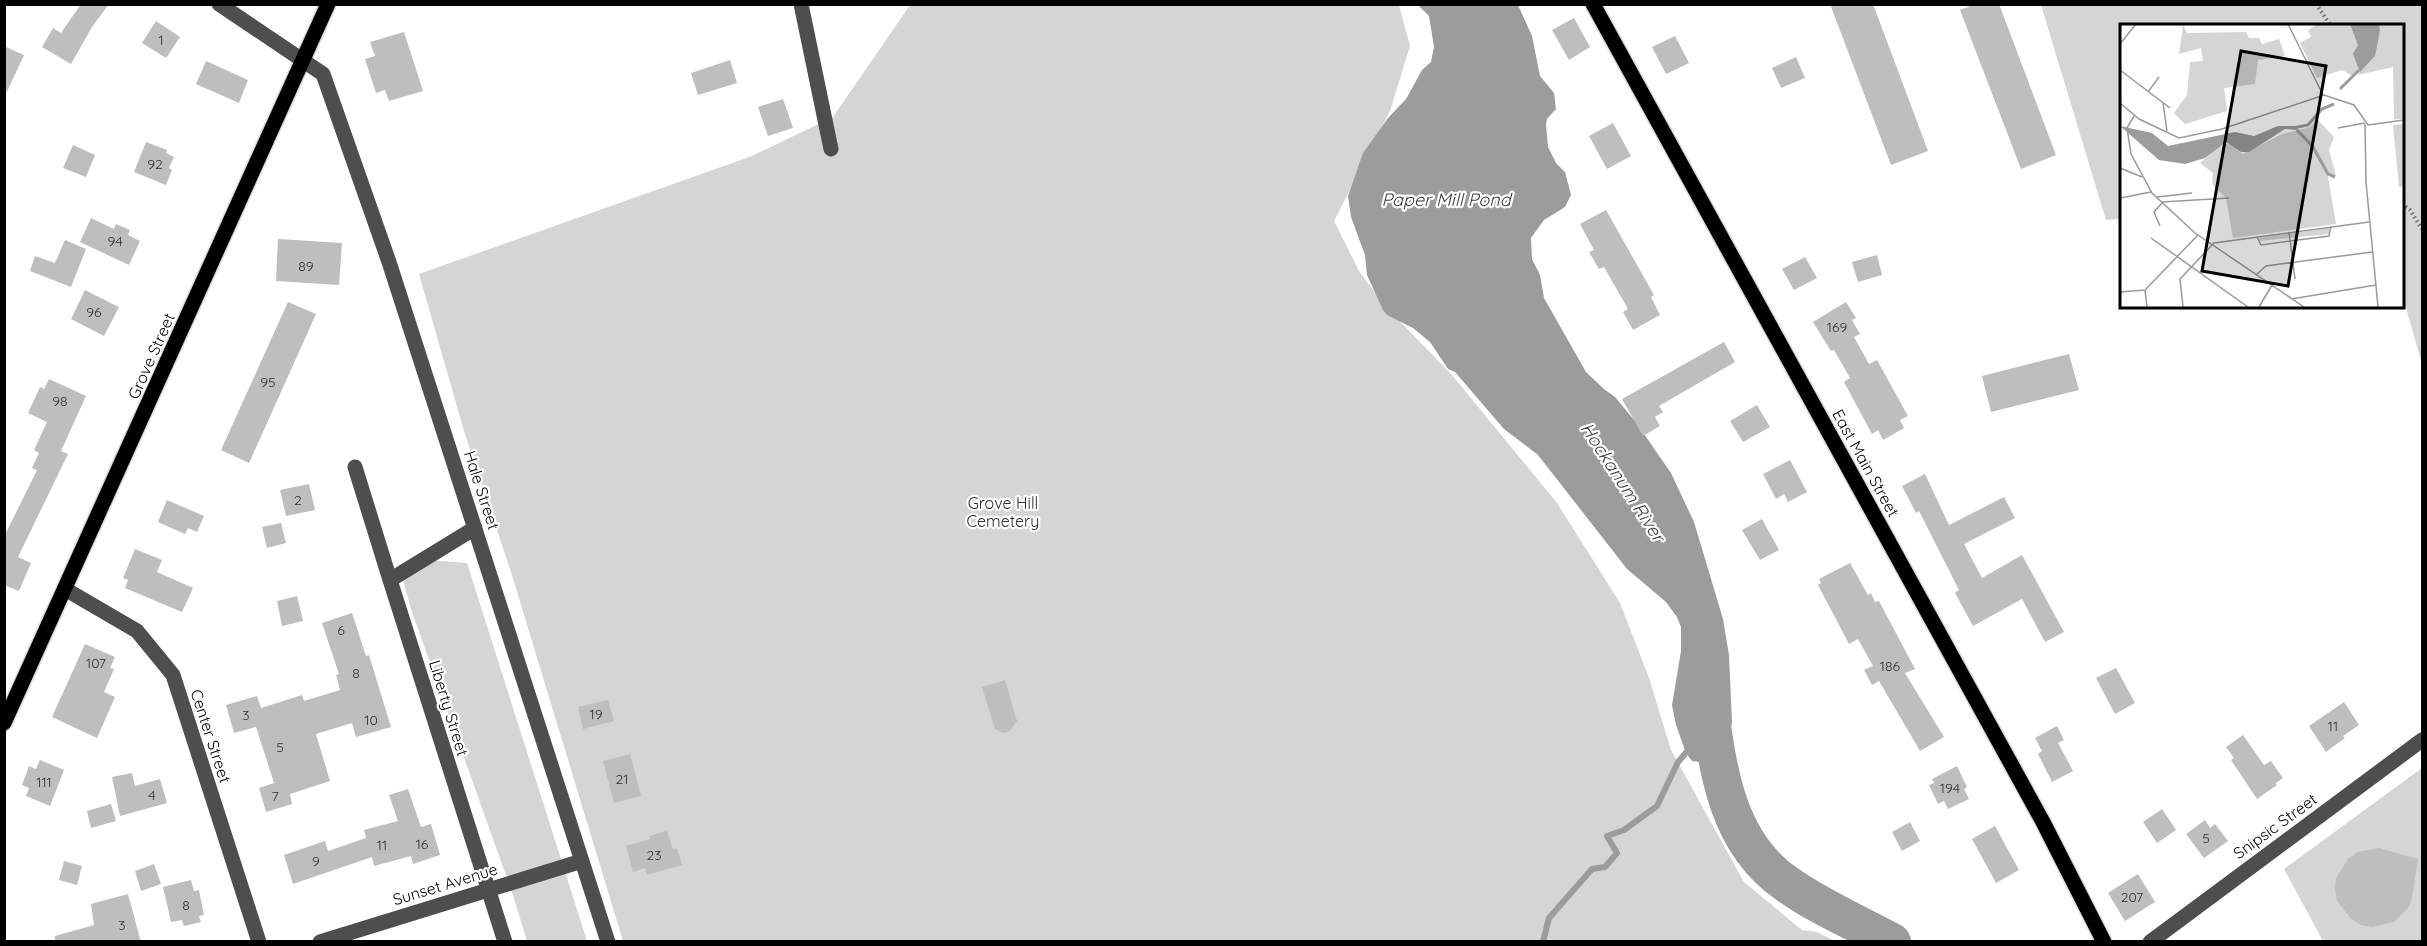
<svg xmlns="http://www.w3.org/2000/svg" width="2427" height="946" font-family="Quicksand,sans-serif">
  <style>
    .green { fill: #d5d5d5 }
    .water { fill: #9c9c9c }
    .lines { fill: none; stroke-linecap: round; stroke-linejoin: round }
    .stream { stroke: #9c9c9c; stroke-width: 6 }
    .river { stroke: #9c9c9c; stroke-width: 38 }
    .building { fill: #bebebe }
    .major-casing { stroke: #dbdbdb; stroke-width: 18 }
    .path { stroke: #707070; stroke-width: 4; stroke-dasharray: 1.5 3; stroke-linecap: butt }
    .minor { stroke: #4e4e4e; stroke-width: 15 }
    .major { stroke: #000; stroke-width: 15 }
    .labels { text-anchor: middle; dominant-baseline: central; stroke-width: 4.5; stroke-linejoin: round; paint-order: stroke }
    .number-label { font-size: 14px; fill: #303030 }
    .street-label { font-size: 16px; fill: #000; stroke: #fff }
    .park-label { font-size: 16px; fill: #2c2c2c; stroke: #fff }
    .water-label { font-size: 18px; font-style: italic; fill: #3d3d3d; stroke: #fff }
    .inset-river { fill: none; stroke: #9c9c9c; stroke-width: 3 }
    .inset-road { fill: none; stroke: #999; stroke-width: 1.5 }
    .view { fill: #000; fill-opacity: 0.15; stroke: #000; stroke-width: 3 }
    .inset-edge { fill: none; stroke: #000; stroke-width: 3 }
  </style>
  <rect width="100%" height="100%" fill="#fff"/>
  <path class="green" d="M910 5H1399L1410 46 1390 111 1334 221 1359 271 1385 306 1452 375 1557 503 1620 603 1649 678 1671 750 1744 882 1802 930 1817 932 1835 941H623L511 572 464 431 419 274 752 156 833 117Z
    M2041 5H2422V364L2402 294V26H2121V219L2106 220Z
    M428 560 467 563 587 941H527L512 892 412 612 403 580Z
    M2422 768V941H2323L2284 869Z"/>
  <path class="water" d="M1418 5H1518L1532 36 1540 76 1554 93 1556 109 1547 119 1546 124 1548 147 1556 163 1565 172 1571 195 1565 207 1544 220 1531 238 1532 259 1540 275 1544 298 1586 372 1604 389 1615 397 1635 421 1671 473 1694 522 1723 619 1729 655 1732 722 1729 740 1716 755 1700 762 1692 761 1686 753 1676 725 1672 705 1681 651V627L1677 617 1666 602 1627 569 1538 455 1504 429 1455 372 1448 369 1430 342 1413 328 1387 315 1383 310 1367 275 1365 255 1351 217 1348 196 1363 153 1388 118 1406 99 1422 70 1431 62 1434 47 1429 16Z"/>
  <g class="lines">
    <path class="stream" d="M1543 942 1549 918 1592 869 1605 867 1617 853 1607 836 1624 830 1657 806 1678 762 1690 748"/>
    <path class="river" d="M1709 704C1718 771 1727 843 1787 884 1819 907 1857 923 1892 942"/>
  </g>
  <path class="building" d="M81 4H109L92 27 71 64 42 47 53 28 61 33Z
    M1830 4H1873L1928 151 1891 165Z
    M1976 4H1999L2056 155 2021 169 1960 10Z
    M1574 18 1590 47 1569 60 1552 30Z
    M156 21 180 37 166 58 142 43Z
    M404 32 423 91 389 101 385 90 376 93 365 59 375 56 370 42Z
    M1675 36 1689 63 1666 74 1652 47Z
    M4 46 24 55 4 98Z
    M1796 57 1805 78 1781 88 1772 68Z
    M730 60 737 83 698 95 691 73Z
    M206 61 248 80 239 103 196 84Z
    M783 99 793 128 768 136 758 107Z
    M1613 123 1631 156 1607 169 1589 136Z
    M146 142 167 150 166 153 174 157 169 168 172 170 166 185 134 172Z
    M73 145 95 155 86 177 63 168Z
    M1606 210 1654 295 1651 297 1660 315 1633 330 1623 312 1628 309 1604 267 1599 269 1589 252 1594 250 1580 224Z
    M91 218 114 229 116 224 130 230 128 235 140 241 129 265 80 242Z
    M278 239 342 243 339 285 276 281Z
    M65 240 86 249 71 287 30 271 35 256 55 263Z
    M1877 255 1882 275 1858 282 1852 262Z
    M1805 257 1817 278 1794 290 1782 269Z
    M85 290 119 307 104 336 71 319Z
    M288 302 316 314 249 463 221 450Z
    M1846 302 1856 318 1852 320 1860 334 1854 337 1869 364 1877 360 1908 416 1900 420 1904 428 1883 440 1878 430 1872 434 1844 382 1850 378 1834 350 1831 351 1813 322Z
    M1724 342 1735 362 1659 406 1663 412 1655 417 1660 426 1643 436 1622 399Z
    M2069 354 2079 390 1991 412 1982 376Z
    M49 379 86 396 61 451 68 454 18 557 31 563 19 591 4 585V537L37 470 32 468 39 453 34 450 47 422 28 413 40 387 44 389Z
    M1757 405 1770 427 1743 442 1730 421Z
    M1790 460 1807 492 1788 502 1784 494 1776 499 1763 474Z
    M1925 474 1949 525 2004 497 2015 518 1964 544 1982 578 2022 555 2064 632 2045 642 2022 599 1973 626 1955 593 1959 590 1919 511 1916 513 1902 486Z
    M309 484 315 510 286 516 280 490Z
    M167 500 204 516 197 532 188 528 185 534 158 522Z
    M1762 519 1779 550 1760 560 1742 530Z
    M281 523 286 543 267 548 262 527Z
    M135 549 162 560 157 572 193 588 182 612 125 588 128 580 123 578Z
    M1850 563 1868 595 1871 593 1875 602 1879 601 1915 669 1905 673 1944 737 1920 751 1879 681 1872 685 1864 670 1873 666 1858 639 1849 644 1818 585 1821 583 1819 579Z
    M297 596 303 621 282 626 277 601Z
    M352 613 366 656 369 655 391 727 356 737 352 723 316 734 330 781 290 794 292 804 266 812 259 788 274 783 256 727 234 733 226 705 257 696 261 708 302 695 304 701 340 690 336 675 339 674 322 623Z
    M85 644 115 657 110 668 114 669 104 692 115 697 97 738 52 717Z
    M2116 668 2135 703 2115 714 2096 678Z
    M1005 680 1017 721 1010 731 1003 733 995 729 982 687Z
    M608 700 614 721 583 729 578 707Z
    M2344 702 2359 725 2343 736 2345 738 2326 752 2309 726Z
    M2057 726 2064 740 2058 743 2073 771 2052 782 2038 754 2042 751 2035 738Z
    M2243 735 2264 765 2271 761 2283 778 2276 783 2277 785 2257 799 2231 760 2234 758 2226 747Z
    M630 754 641 796 614 803 603 761Z
    M40 760 64 770 50 806 26 796 29 788 22 785 29 766 36 769Z
    M1957 766 1967 787 1964 789 1969 799 1948 809 1944 801 1938 804 1929 785 1934 783 1932 779Z
    M132 773 135 786 160 779 167 803 120 816 112 777Z
    M408 789 421 827 431 824 440 855 413 864 411 856 374 866 372 857 293 884 284 855 325 841 328 851 366 838 364 830 398 821 389 795Z
    M111 804 116 821 91 828 87 811Z
    M2162 809 2176 830 2157 843 2143 822Z
    M2205 820 2210 828 2215 824 2228 841 2204 858 2186 834Z
    M1910 822 1920 841 1902 851 1892 832Z
    M1995 826 2019 870 1996 883 1972 839Z
    M667 831 673 849 677 848 682 865 647 875 645 868 633 872 626 846 650 839 649 836Z
    M2379 848 2418 859 2412 898 2408 908 2394 922 2372 927 2361 925 2351 919 2337 901 2335 889 2336 878 2348 859 2357 852Z
    M64 861 82 866 77 885 59 880Z
    M154 864 161 884 141 891 135 871Z
    M2138 874 2155 902 2125 921 2108 893Z
    M191 880 194 891 199 890 204 915 199 916 201 922 184 926 182 920 171 922 163 887Z
    M128 894 141 942H55V936L94 925 91 904Z"/>
  <g class="lines">
    <defs>
      <path id="major" d="M1593 4 2043 822 2104 942
        M4 723 328 4"/>
    </defs>
    <use href="#major" class="major-casing"/>
    <path class="path" d="M2316 4 2331 26
      M2402 204 2410 210 2422 229"/>
    <path class="minor" d="M219 4 323 74 389 262 608 942
      M801 4 831 149
      M355 467 390 580
      M475 528 390 580 505 942
      M65 589 137 631 173 675 259 942
      M320 942 582 861
      M2150 942 2422 740"/>
    <use href="#major" class="major"/>
  </g>
  <g class="labels">
    <g class="number-label">
      <text x="161" y="40">1</text>
      <text x="155" y="164">92</text>
      <text x="115" y="241">94</text>
      <text x="306" y="266">89</text>
      <text x="94" y="312">96</text>
      <text x="1837" y="327">169</text>
      <text x="268" y="382">95</text>
      <text x="60" y="401">98</text>
      <text x="298" y="500">2</text>
      <text x="341" y="630">6</text>
      <text x="96" y="663">107</text>
      <text x="1890" y="666">186</text>
      <text x="356" y="673">8</text>
      <text x="596" y="714">19</text>
      <text x="246" y="715">3</text>
      <text x="371" y="720">10</text>
      <text x="2333" y="726">11</text>
      <text x="280" y="747">5</text>
      <text x="622" y="779">21</text>
      <text x="44" y="782">111</text>
      <text x="1950" y="788">194</text>
      <text x="152" y="795">4</text>
      <text x="275" y="796">7</text>
      <text x="2206" y="838">5</text>
      <text x="422" y="844">16</text>
      <text x="382" y="845">11</text>
      <text x="654" y="855">23</text>
      <text x="316" y="861">9</text>
      <text x="2132" y="897">207</text>
      <text x="186" y="905">8</text>
      <text x="122" y="925">3</text>
    </g>
    <g class="street-label">
      <text transform="translate(151 356) rotate(-66)">Grove Street</text>
      <text transform="translate(1866 463) rotate(61)">East Main Street</text>
      <text transform="translate(482 490) rotate(72)">Hale Street</text>
      <text transform="translate(449 708) rotate(73)">Liberty Street</text>
      <text transform="translate(211 736) rotate(72)">Center Street</text>
      <text transform="translate(2275 826) rotate(-36)">Snipsic Street</text>
      <text transform="translate(445 884) rotate(-17)">Sunset Avenue</text>
    </g>
    <g class="park-label">
      <text x="1003" y="503">Grove Hill<tspan x="1003" dy="18">Cemetery</tspan></text>
    </g>
    <g class="water-label">
      <text x="1446" y="199">Paper Mill Pond</text>
      <text transform="translate(1623 482) rotate(57)">Hockanum River</text>
    </g>
  </g>
  <g transform="translate(2120 24)">
    <rect width="284" height="284" fill="#fff"/>
    <path d="M198 0H283V95H274L273 43 243 50 231 51 222 46 197 54 180 19 191 13 188 6ZM63 1 67 9 126 8 129 14H139L142 20 159 15 165 32 138 36 135 60 104 64 107 87 65 100 54 89 67 71 70 38 83 37 81 24 59 30ZM197 95 214 113 209 126 216 152H208L216 200 113 214 106 174 92 160 93 149 80 139 101 121 109 120 123 130 162 110 190 103ZM283 100V162L279 163 273 101ZM209 204V210L139 217 140 214Z" fill="#d5d5d5"/>
    <path d="M230 0H259L260 6 255 32 240 48 233 30 238 21ZM0 102 32 109 48 122 115 108 134 112 158 102H175L178 106 165 105 129 128H121L106 118 85 134 65 140 39 136Z" fill="#9c9c9c"/>
    <path class="inset-river" d="M220 65 239 46M173 104 188 101 202 85 214 80M177 106 193 123 208 150 215 153"/>
    <path class="inset-road" d="M168 0 203 71M0 20 16 0M0 46 50 84M28 68 39 53M0 79 19 95 59 114 102 105 204 71 234 81 248 101 284 96M43 79 47 107M14 92 7 104 11 130 32 169 75 209 184 283M245 100 246 158 258 283M218 104 245 99M0 144 22 153M37 173 72 169M0 174 31 168M42 178 109 174M40 202 34 188 42 179M169 208 175 255M137 213 141 221 170 217 209 212 211 202M31 214 128 283M136 251 146 242 252 228M0 268 25 266M171 275 256 261M27 283 25 266 78 211M63 283 60 255 94 219 249 198M139 283 152 261"/>
    <path class="view" d="M121 27 206 42 168 262 82 247Z"/>
    <rect width="284" height="284" class="inset-edge"/>
  </g>
  <rect width="2427" height="946" fill="none" stroke="#000000" stroke-width="12"/>
</svg>
